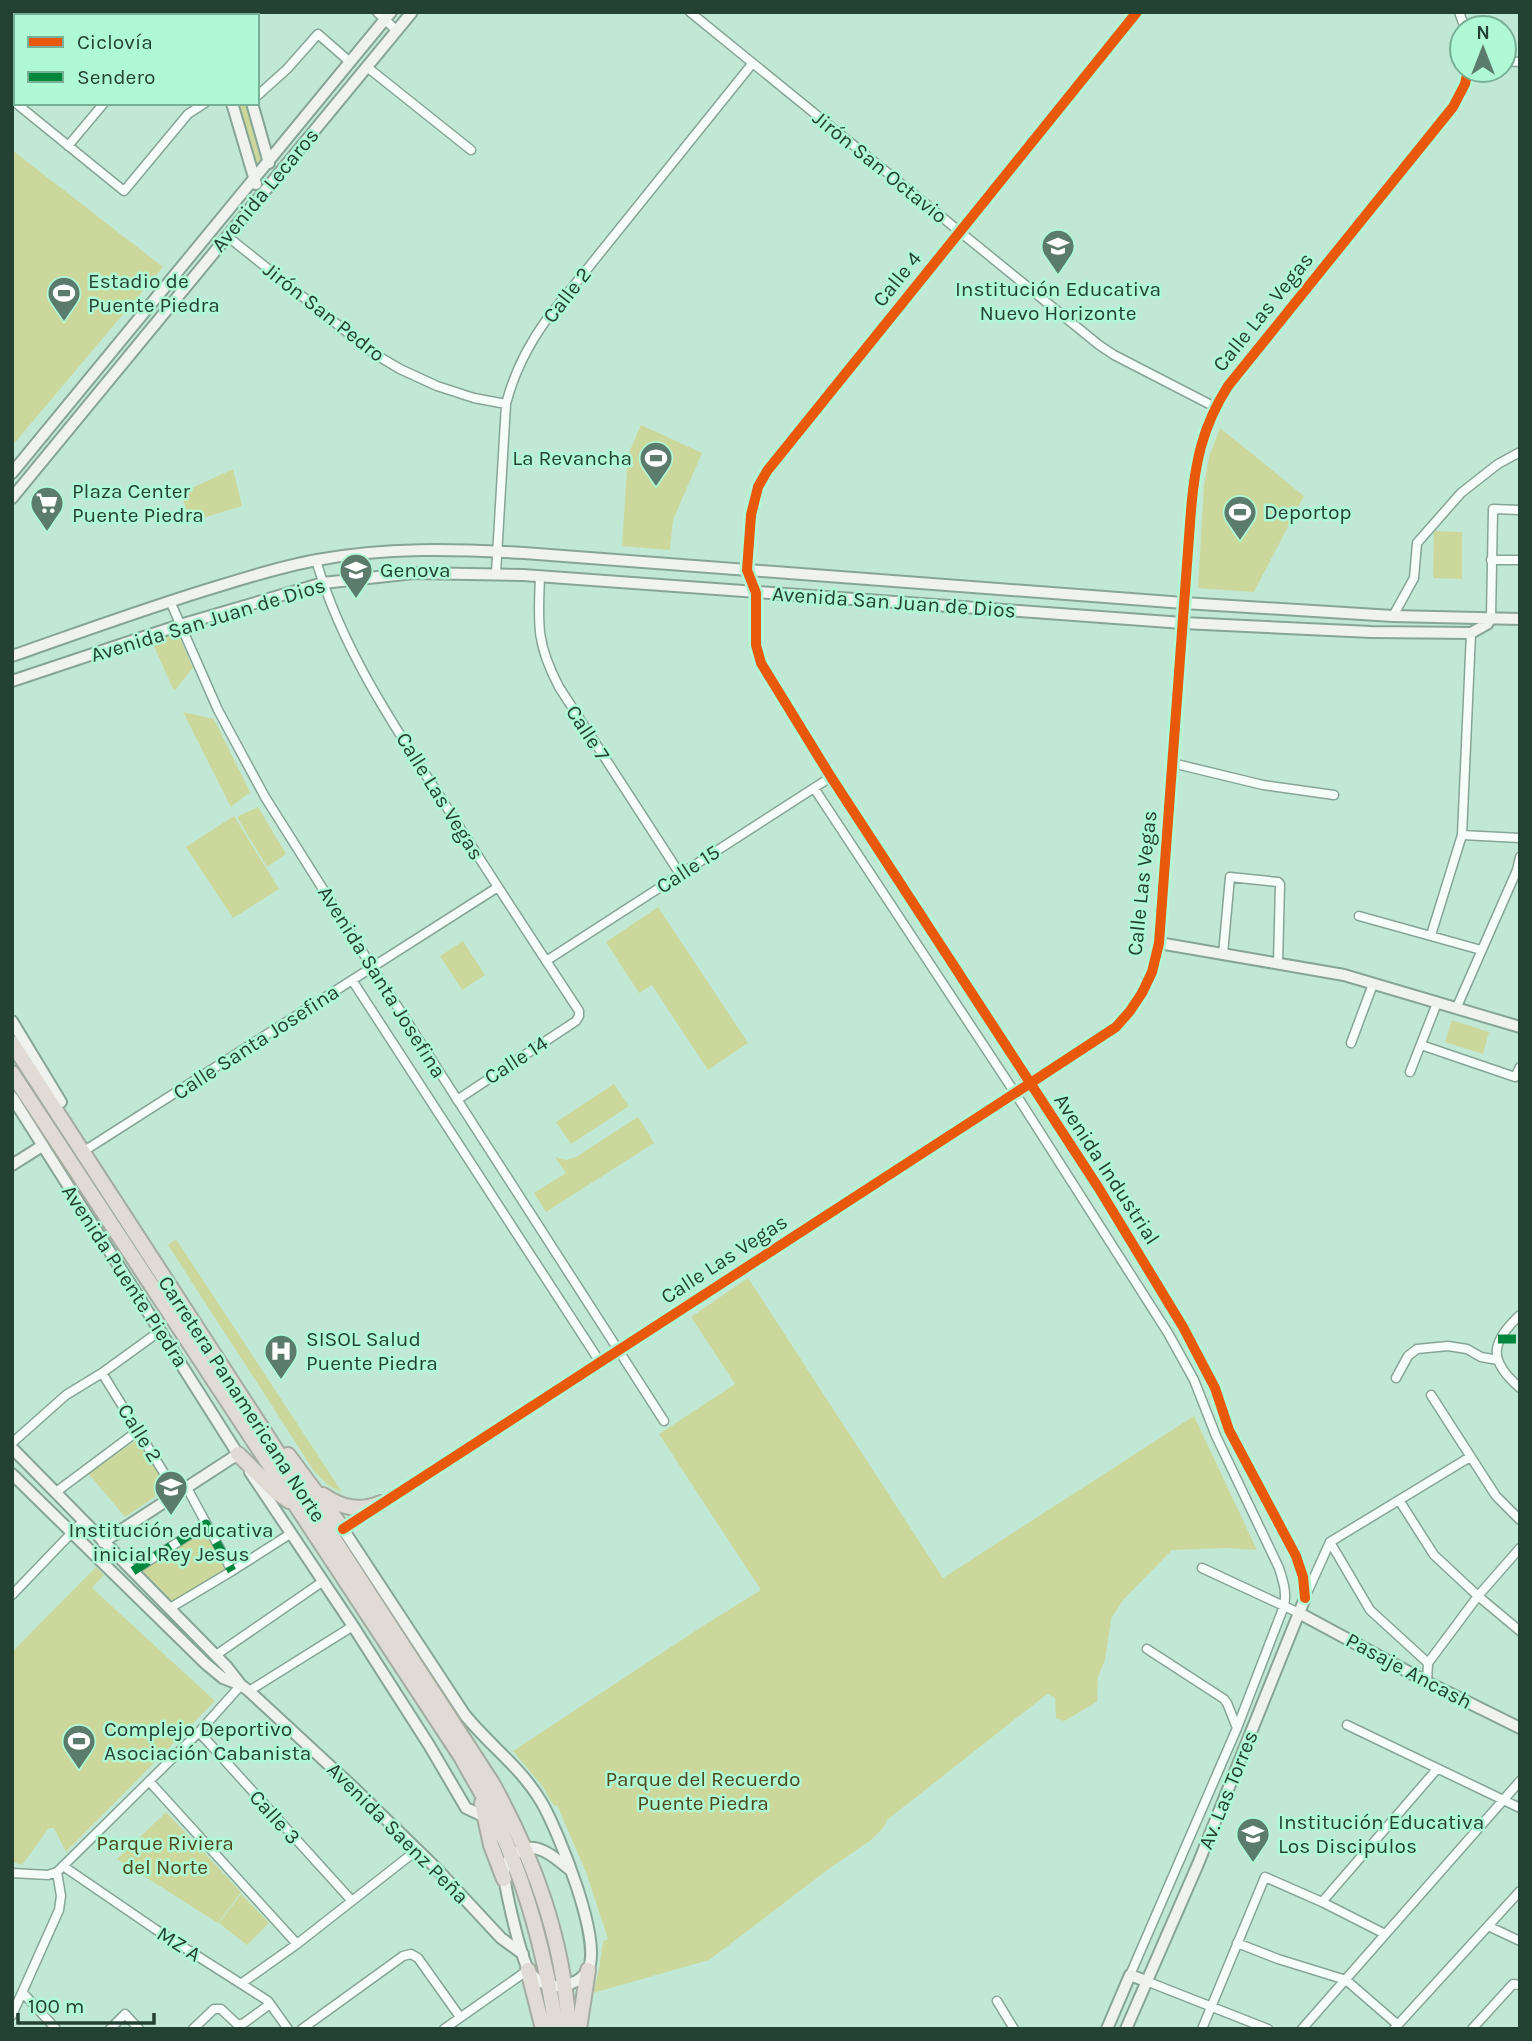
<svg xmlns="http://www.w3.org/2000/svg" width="1532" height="2041" font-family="Karla,sans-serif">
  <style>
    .green { fill: #ccd89b }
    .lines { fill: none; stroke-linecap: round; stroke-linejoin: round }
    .street-casing { stroke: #86a596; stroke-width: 11 }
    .secondary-casing { stroke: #86a596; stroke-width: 14 }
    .highway-casing { stroke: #a3ac9f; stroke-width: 18 }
    .street { stroke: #f6fcf9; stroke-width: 8 }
    .secondary { stroke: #eff2ee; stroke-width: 10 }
    .highway { stroke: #e0dcd5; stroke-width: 14 }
    .quiet { stroke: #00873e; stroke-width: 9; stroke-dasharray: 18 9; stroke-linecap: butt }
    .cycleway-casing { stroke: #b0f9d5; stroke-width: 15 }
    .cycleway { stroke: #e8590c; stroke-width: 10 }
    .labels { text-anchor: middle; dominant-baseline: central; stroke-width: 5; stroke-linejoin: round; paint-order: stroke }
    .street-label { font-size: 21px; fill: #244234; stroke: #b0f9d5 }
    .poi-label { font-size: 21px; fill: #244234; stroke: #b0f9d5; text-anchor: start }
    .park-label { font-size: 21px; fill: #4e491b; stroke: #b0f9d5 }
  </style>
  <rect width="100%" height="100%" fill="#c1e8d5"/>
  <path class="green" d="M233 103H250L266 161 254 176Z
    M12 150 163 267 12 446Z
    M641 425 702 453 673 520 670 550 622 546 628 455Z
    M1220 428 1304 496 1254 592 1198 588 1204 485 1209 457Z
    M233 469 242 506 190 522 181 493Z
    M1434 531 1462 532V579L1433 578Z
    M177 632 193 668 174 691 152 642Z
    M183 712 214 719 250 792 231 807Z
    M258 807 286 854 267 867 237 817Z
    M234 816 279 889 233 918 186 847Z
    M658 907 748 1043 708 1070 652 985 639 993 606 942Z
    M463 941 485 975 462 990 440 956Z
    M1452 1020 1489 1032 1483 1054 1445 1042Z
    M614 1084 629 1106 571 1144 556 1122Z
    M638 1117 654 1143 546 1212 534 1193 566 1173 555 1157 566 1160 576 1157Z
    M176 1239 342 1492 329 1486 314 1471 168 1245Z
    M748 1278 943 1578 1194 1416 1257 1550 1228 1548 1172 1550 1124 1599 1111 1619 1105 1660 1098 1677 1097 1702 1064 1721 1056 1718 1055 1698 1047 1694 887 1820 884 1827 871 1840 830 1868 709 1960 593 1993 599 1970 603 1941 608 1939 586 1872 557 1805 554 1806 541 1784 513 1751 706 1624 761 1590 659 1434 735 1384 691 1317Z
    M137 1440 168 1488 125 1517 88 1473Z
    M208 1521 235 1567 166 1611 129 1573Z
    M96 1567 104 1575 92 1588 215 1701 66 1852 54 1828H49L22 1865 12 1862V1652Z
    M166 1812 241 1892 218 1923 117 1859Z
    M241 1894 269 1923 247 1945 219 1923Z"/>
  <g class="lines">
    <defs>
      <path id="street" d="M17 12 22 16
        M377 12 397 31
        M690 12 1099 345 1114 355 1215 407
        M1137 12 767 471 758 487 751 515 747 570 756 593V645L761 663 831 777 1098 1187 1183 1327 1215 1388 1229 1430 1296 1556 1303 1577 1305 1598
        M1459 12 1465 28
        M90 16 93 12
        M1504 61 1520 62
        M367 67 471 150
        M257 96 287 69 318 34 350 62
        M12 100 124 191 188 114 205 103
        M68 146 104 103
        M227 236 373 353 400 369 437 386 474 398 506 404
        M316 560C342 650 397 731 448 809 491 877 535 944 579 1011V1016L576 1021 457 1100
        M1491 560H1520
        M496 573 506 404C514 373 528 345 547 319L752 64
        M540 576C538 625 536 643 559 687L680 874
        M170 601 218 710 265 797 372 967 664 1421
        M1393 616 1414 578 1417 543 1461 493 1498 464 1520 452
        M1491 618 1493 509 1520 510
        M1172 763 1263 785 1334 795
        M814 788 1015 1093 1168 1333 1194 1380 1216 1436 1279 1568C1283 1581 1287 1592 1284 1606L1237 1728 1130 1975
        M1462 835 1520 838
        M1359 916 1481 950
        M1431 935 1462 835 1471 633
        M1223 954 1230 877 1278 882 1280 884 1278 963
        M546 961 831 777
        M352 980 600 1362
        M1456 1009 1517 870 1520 857
        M1351 1043 1373 984
        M1421 1045 1515 1077 1520 1067
        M1410 1072 1437 1003
        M84 1151 498 887
        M1520 1315C1491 1342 1487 1360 1520 1388
        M102 1373 177 1494
        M1396 1378 1408 1356 1417 1349 1448 1346 1467 1349 1481 1357 1498 1360
        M1431 1395 1496 1496 1520 1520
        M12 1443 66 1395 102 1373 160 1331
        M187 1488 232 1571
        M56 1492 139 1430
        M1399 1500 1434 1555 1478 1596 1520 1631
        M343 1529 1029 1084 1116 1027 1130 1011 1142 993 1152 972 1159 943 1191 510C1195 463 1202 427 1228 386L1453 107 1465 84 1468 70
        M1330 1542 1370 1610 1428 1663 1427 1682
        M1202 1568 1299 1613
        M133 1571 206 1524
        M12 1595 83 1521
        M1306 1595 1330 1542 1470 1457
        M170 1608 232 1571 290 1534
        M1147 1649 1224 1699 1227 1703 1237 1728
        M216 1655 322 1582
        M1428 1663 1478 1596 1520 1548
        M249 1691 353 1626
        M1347 1725 1520 1808
        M199 1732 352 1901
        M149 1781 297 1944
        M63 1866 155 1929 268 2001 288 2029
        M12 1873 48 1875 57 1872 199 1732 241 1685
        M1322 1902 1437 1769
        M1488 1926 1520 1941
        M1237 1943 1278 1959 1346 1980 1398 2025
        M1146 1981 1268 2029
        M242 1983 297 1944 417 1850
        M23 1993 56 2029
        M997 2001 1014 2029
        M12 2015 59 1910 61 1896 57 1872
        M110 2029 125 2014 139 2029
        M193 2029 214 2009H221L238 2025 244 2023 270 2004
        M302 2029 403 1956 411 1954 418 1958 460 2017
        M444 2029 528 1970
        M1202 2029 1265 1877 1322 1902 1385 1934
        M1302 2029 1520 1781
        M1394 2029 1520 1891
        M1472 2029 1513 1984 1520 1985"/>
      <path id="secondary" d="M203 12 204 16
        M225 12 226 16
        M232 103 256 184
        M252 103 269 163
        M12 473 391 12
        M12 498 412 12
        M12 656C81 632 149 607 219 586 251 576 284 566 317 560 385 547 455 549 524 553L1184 603 1393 616 1520 619
        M12 681 180 625 323 583 414 573 523 575 1183 623 1371 632 1471 633 1487 624 1491 618
        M1159 943 1344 975 1520 1027
        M12 1021 61 1102
        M12 1097 241 1459
        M12 1165 42 1146
        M12 1448 227 1667 241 1685
        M250 1472 353 1626 429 1745 466 1808 485 1817
        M12 1474 206 1664 223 1678 241 1685 249 1691 355 1789 435 1867 501 1938 523 1954
        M343 1529 465 1715C490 1746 521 1767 542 1803 558 1831 603 1941 588 1970 583 1979 571 1985 561 1986 549 1987 536 1982 529 1971 521 1958 505 1890 504 1873 505 1865 508 1859 515 1854 534 1838 555 1857 570 1870
        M103 1542 238 1454
        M1299 1613 1427 1682 1520 1728
        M1107 2029 1130 1975 1146 1981
        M1126 2029 1198 1864 1305 1598"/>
      <path id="highway" d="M12 1043 492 1783C535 1861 563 1939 569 2029
        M12 1073 462 1758C473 1779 486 1799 496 1820 527 1886 546 1957 556 2029
        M238 1454 275 1491 289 1501
        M288 1455 343 1529
        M323 1495C342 1508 359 1512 381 1503
        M482 1803 491 1845 504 1879
        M528 1970 543 2029
        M579 2029 588 1970"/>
    </defs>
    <use href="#street" class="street-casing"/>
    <use href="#secondary" class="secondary-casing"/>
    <use href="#highway" class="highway-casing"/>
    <use href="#street" class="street"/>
    <use href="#secondary" class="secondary"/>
    <use href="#highway" class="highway"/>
    <path class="quiet" d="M1498 1339H1520
      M133 1571 206 1524 232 1571"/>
    <defs>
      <path id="cycleway" d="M1137 12 767 471 758 487 751 515 747 570 756 593V645L761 663 831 777 1098 1187 1183 1327 1215 1388 1229 1430 1296 1556 1303 1577 1305 1598
        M343 1529 1029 1084 1116 1027 1130 1011 1142 993 1152 972 1159 943 1191 510C1195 463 1202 427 1228 386L1453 107 1465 84 1468 70"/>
    </defs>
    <use href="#cycleway" class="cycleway-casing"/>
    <use href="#cycleway" class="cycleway"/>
  </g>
  <defs>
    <symbol id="school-pin" viewBox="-11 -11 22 30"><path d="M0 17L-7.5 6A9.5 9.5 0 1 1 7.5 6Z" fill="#5b7c6c" stroke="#b0f9d5"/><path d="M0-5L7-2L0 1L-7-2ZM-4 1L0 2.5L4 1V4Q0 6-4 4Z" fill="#fff"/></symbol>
    <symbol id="stadium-pin" viewBox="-11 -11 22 30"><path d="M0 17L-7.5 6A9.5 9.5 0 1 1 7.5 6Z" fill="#5b7c6c" stroke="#b0f9d5"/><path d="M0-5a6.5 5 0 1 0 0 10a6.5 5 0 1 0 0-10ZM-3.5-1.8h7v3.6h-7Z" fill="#fff"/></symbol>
    <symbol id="supermarket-pin" viewBox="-11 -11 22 30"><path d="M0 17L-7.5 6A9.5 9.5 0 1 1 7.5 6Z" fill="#5b7c6c" stroke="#b0f9d5"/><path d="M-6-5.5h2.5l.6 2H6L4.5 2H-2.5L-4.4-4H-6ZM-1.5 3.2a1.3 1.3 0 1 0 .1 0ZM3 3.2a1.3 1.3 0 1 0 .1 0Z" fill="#fff"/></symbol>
    <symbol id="hospital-pin" viewBox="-11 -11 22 30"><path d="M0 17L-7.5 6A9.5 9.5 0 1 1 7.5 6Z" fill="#5b7c6c" stroke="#b0f9d5"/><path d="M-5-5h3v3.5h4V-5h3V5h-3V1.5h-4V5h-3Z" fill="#fff"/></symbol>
  </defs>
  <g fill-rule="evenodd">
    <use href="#school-pin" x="1039" y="227" width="38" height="52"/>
    <use href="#stadium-pin" x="45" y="274" width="38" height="52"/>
    <use href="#stadium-pin" x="637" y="439" width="38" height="52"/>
    <use href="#supermarket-pin" x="28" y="484" width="38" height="52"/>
    <use href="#stadium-pin" x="1221" y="493" width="38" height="52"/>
    <use href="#school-pin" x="337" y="551" width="38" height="52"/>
    <use href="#hospital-pin" x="262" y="1332" width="38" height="52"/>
    <use href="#school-pin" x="152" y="1468" width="38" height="52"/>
    <use href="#stadium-pin" x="60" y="1722" width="38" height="52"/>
    <use href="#school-pin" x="1234" y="1815" width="38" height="52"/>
  </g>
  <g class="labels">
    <g class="street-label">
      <text transform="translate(880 167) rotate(39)">Jirón San Octavio</text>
      <text transform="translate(265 190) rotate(-50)">Avenida Lecaros</text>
      <text transform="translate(897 279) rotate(-51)">Calle 4</text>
      <text transform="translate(567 295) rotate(-52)">Calle 2</text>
      <text transform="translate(324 312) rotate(38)">Jirón San Pedro</text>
      <text transform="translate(1263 312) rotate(-51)">Calle Las Vegas</text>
      <text transform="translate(894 602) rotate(4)">Avenida San Juan de Dios</text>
      <text transform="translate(208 620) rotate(-17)">Avenida San Juan de Dios</text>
      <text transform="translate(588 733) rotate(57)">Calle 7</text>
      <text transform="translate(440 796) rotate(58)">Calle Las Vegas</text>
      <text transform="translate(688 869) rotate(-33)">Calle 15</text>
      <text transform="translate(1142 883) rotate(-84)">Calle Las Vegas</text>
      <text transform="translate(382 982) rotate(58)">Avenida Santa Josefina</text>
      <text transform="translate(256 1042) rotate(-33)">Calle Santa Josefina</text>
      <text transform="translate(516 1060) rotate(-33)">Calle 14</text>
      <text transform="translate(1107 1169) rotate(57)">Avenida Industrial</text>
      <text transform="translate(724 1259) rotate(-33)">Calle Las Vegas</text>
      <text transform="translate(125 1276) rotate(57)">Avenida Puente Piedra</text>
      <text transform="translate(242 1399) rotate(57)">Carretera Panamericana Norte</text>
      <text transform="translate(140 1433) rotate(58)">Calle 2</text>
      <text transform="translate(1409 1671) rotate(28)">Pasaje Ancash</text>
      <text transform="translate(1228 1790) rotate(-68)">Av. Las Torres</text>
      <text transform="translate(275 1817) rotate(48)">Calle 3</text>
      <text transform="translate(398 1833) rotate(45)">Avenida Saenz Peña</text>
      <text transform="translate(179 1944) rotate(32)">MZ A</text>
    </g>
    <g class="poi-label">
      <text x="88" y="281">Estadio de<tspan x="88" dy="24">Puente Piedra</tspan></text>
      <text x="1058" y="289" text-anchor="middle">Institución Educativa<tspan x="1058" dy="24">Nuevo Horizonte</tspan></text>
      <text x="632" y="458" text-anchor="end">La Revancha</text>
      <text x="72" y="491">Plaza Center<tspan x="72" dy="24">Puente Piedra</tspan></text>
      <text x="1264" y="512">Deportop</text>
      <text x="380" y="570">Genova</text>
      <text x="306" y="1339">SISOL Salud<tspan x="306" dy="24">Puente Piedra</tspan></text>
      <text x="171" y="1530" text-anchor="middle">Institución educativa<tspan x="171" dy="24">inicial Rey Jesus</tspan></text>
      <text x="104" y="1729">Complejo Deportivo<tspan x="104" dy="24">Asociación Cabanista</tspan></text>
      <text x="1278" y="1822">Institución Educativa<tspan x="1278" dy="24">Los Discipulos</tspan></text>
    </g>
    <g class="park-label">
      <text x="703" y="1779">Parque del Recuerdo<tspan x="703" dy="24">Puente Piedra</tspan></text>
      <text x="165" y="1843">Parque Riviera<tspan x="165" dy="24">del Norte</tspan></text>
    </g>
  </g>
  <rect width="1532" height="2041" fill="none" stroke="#244234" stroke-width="28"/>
  <rect x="14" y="14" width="245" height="91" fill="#b0f9d5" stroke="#78b095" stroke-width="2"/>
  <rect x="28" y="37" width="35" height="10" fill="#e8590c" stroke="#78b095" stroke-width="2"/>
  <text x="77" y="49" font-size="21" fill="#244234">Ciclovía</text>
  <rect x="28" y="72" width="35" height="10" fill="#00873e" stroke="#78b095" stroke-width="2"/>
  <text x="77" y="84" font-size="21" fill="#244234">Sendero</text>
  <g transform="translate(1483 49)"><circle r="33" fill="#b0f9d5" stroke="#78b095" stroke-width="2"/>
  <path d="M0-5L12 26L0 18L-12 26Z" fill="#5b7c6c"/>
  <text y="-10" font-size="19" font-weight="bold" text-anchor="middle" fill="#244234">N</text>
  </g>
  <path d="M18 2013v10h136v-10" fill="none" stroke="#244234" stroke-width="3.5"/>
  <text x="28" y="2013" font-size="21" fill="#244234" stroke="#b0f9d5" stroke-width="5" paint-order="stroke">100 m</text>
</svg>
